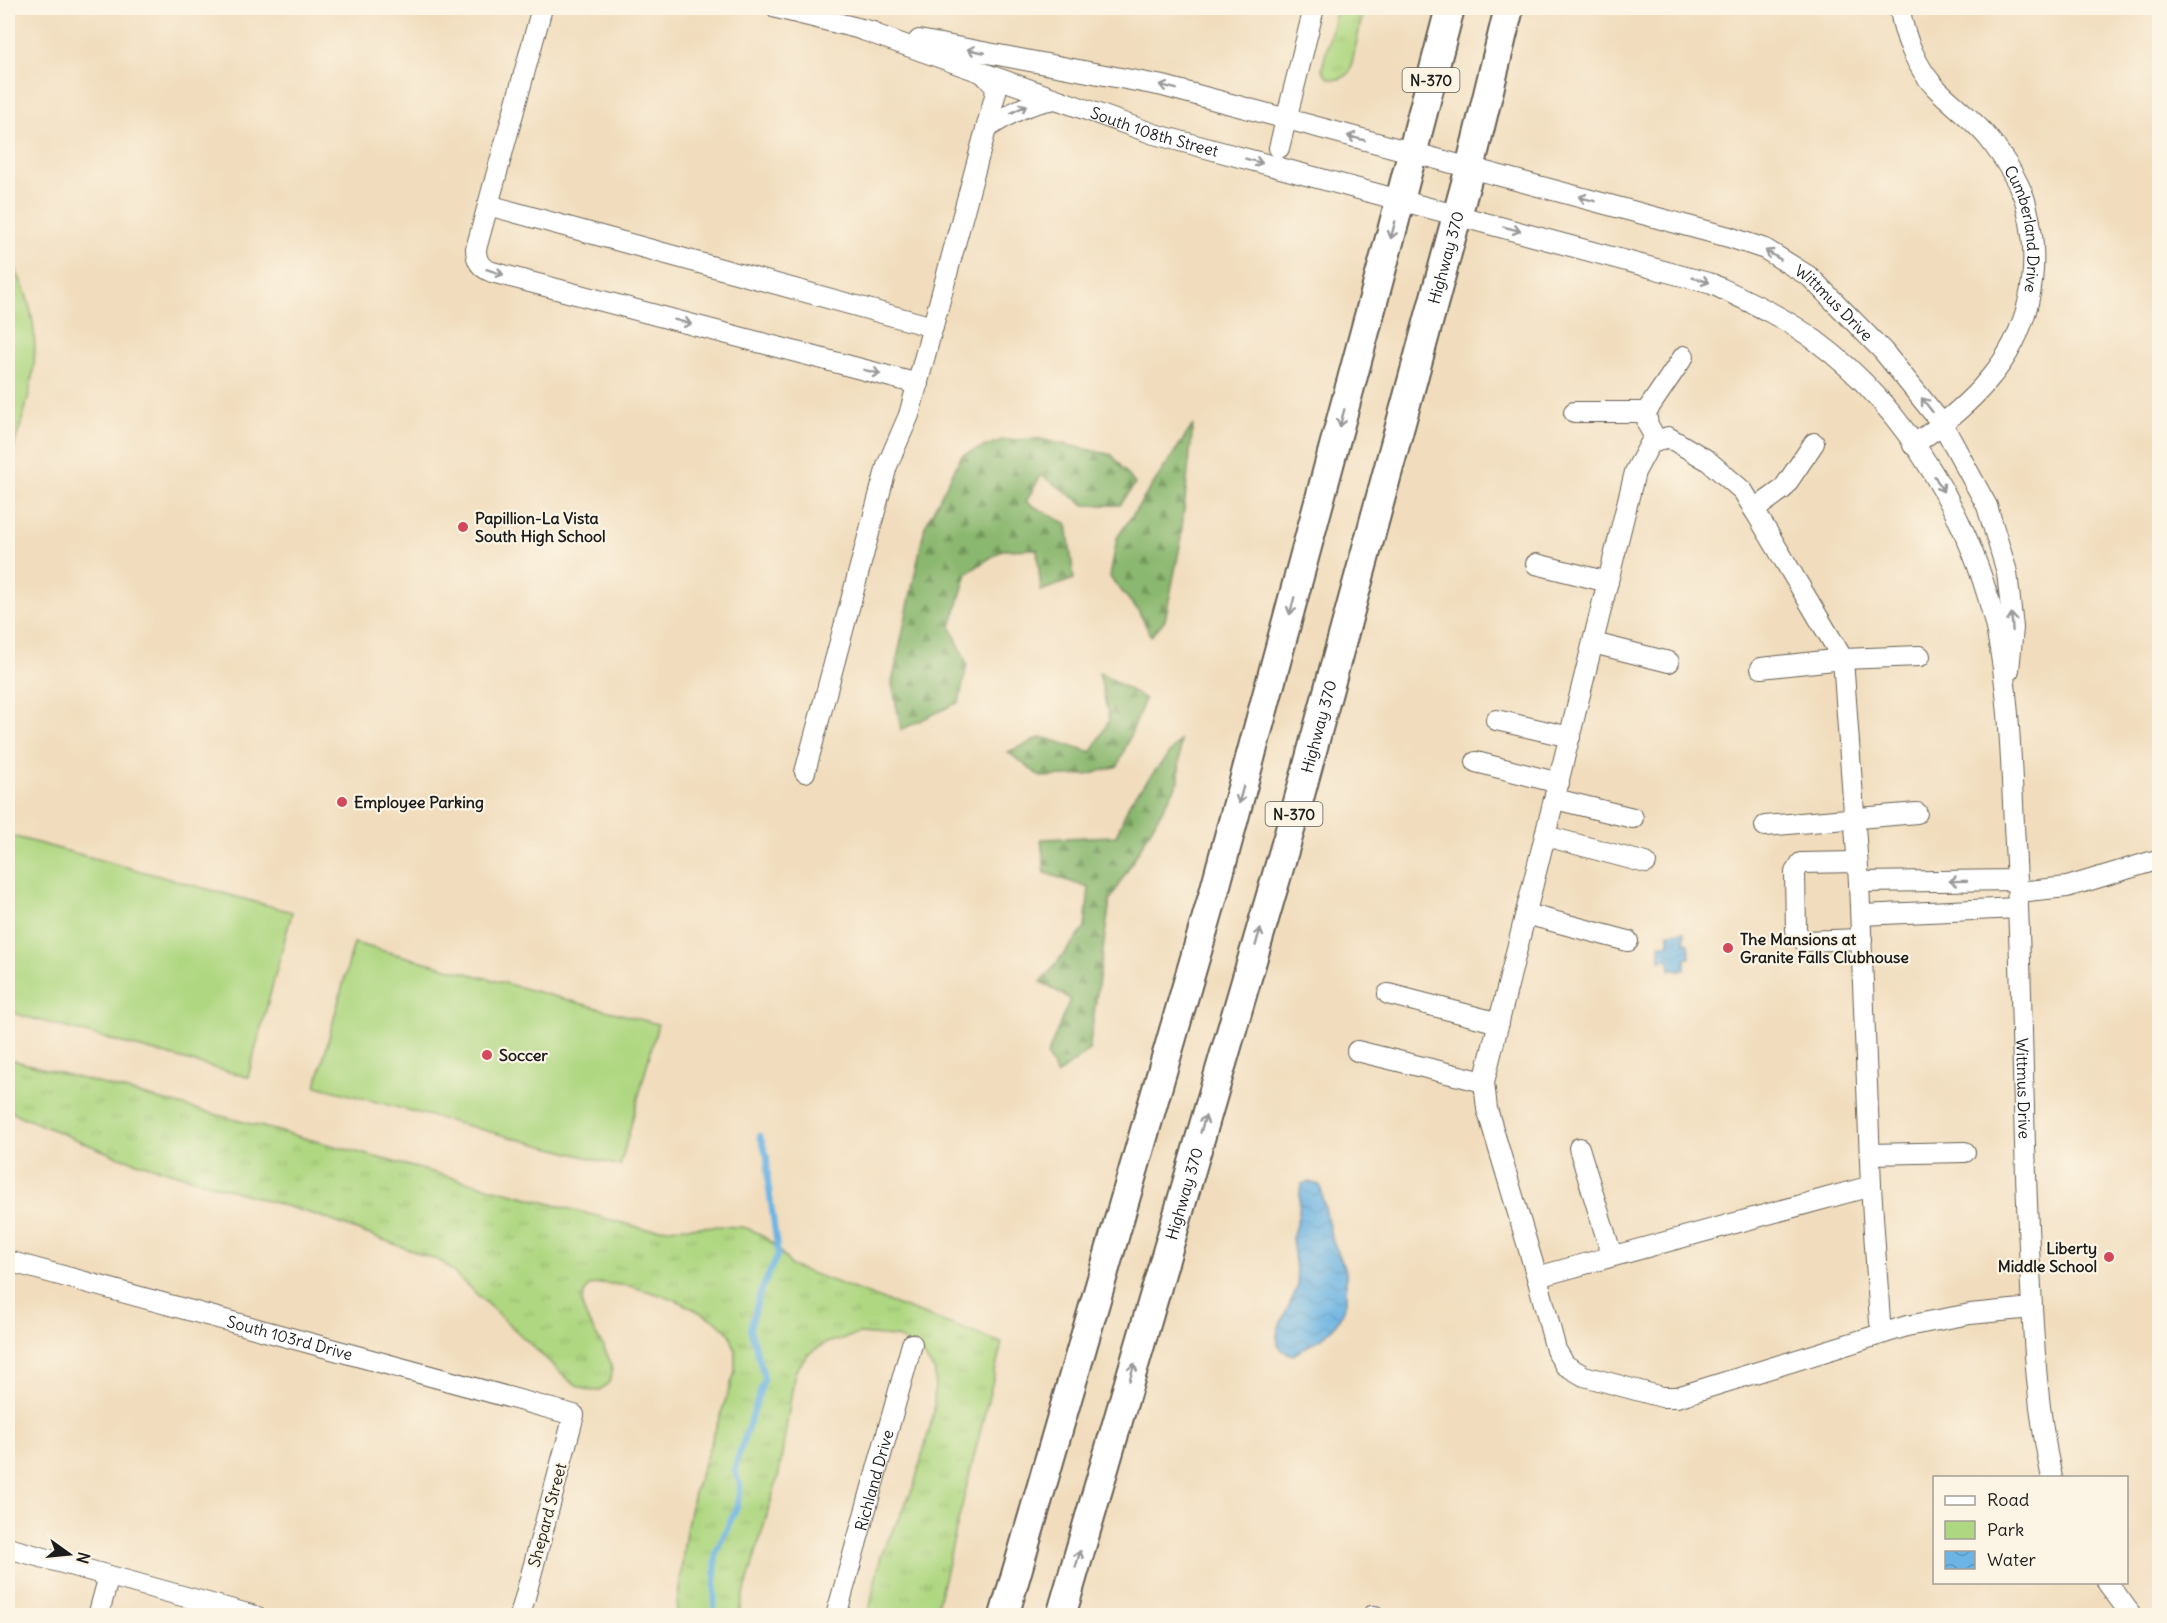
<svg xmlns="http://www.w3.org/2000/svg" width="2167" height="1623" font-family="Delius,sans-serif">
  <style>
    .grass { fill: url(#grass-tufts); stroke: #667a4e; stroke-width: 1.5 }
    .forest { fill: url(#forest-firs); stroke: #546a46; stroke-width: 1.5 }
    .park { fill: #afd781; stroke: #667a4e; stroke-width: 1.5 }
    .water { fill: url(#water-waves); stroke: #446880; stroke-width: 1.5 }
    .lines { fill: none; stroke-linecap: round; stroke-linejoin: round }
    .stream { stroke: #6cb4e3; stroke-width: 6 }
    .minor-casing { stroke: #676054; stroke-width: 22 }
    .highway-casing { stroke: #676054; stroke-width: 32 }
    .minor { stroke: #fff; stroke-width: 20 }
    .highway { stroke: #fff; stroke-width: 28 }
    .oneway { stroke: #999 }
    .poi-dot { fill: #d1495b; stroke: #fcf5e5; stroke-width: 2 }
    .labels { text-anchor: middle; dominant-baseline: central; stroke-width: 4.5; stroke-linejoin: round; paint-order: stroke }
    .shield { fill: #fcf5e5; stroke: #5f5d58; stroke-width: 1.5 }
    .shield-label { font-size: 15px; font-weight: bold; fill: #1c1c1c }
    .street-label { font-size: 16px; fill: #1c1c1c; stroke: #fcf5e5 }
    .poi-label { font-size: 16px; font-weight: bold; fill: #1c1c1c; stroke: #fcf5e5; text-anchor: start }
  </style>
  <defs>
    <pattern id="grass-tufts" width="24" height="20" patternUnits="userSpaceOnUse" patternTransform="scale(1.5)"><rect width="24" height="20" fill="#afd781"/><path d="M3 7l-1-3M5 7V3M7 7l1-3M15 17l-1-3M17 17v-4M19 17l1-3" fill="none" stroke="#96b86f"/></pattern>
    <pattern id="forest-firs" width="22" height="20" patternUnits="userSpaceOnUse" patternTransform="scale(1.5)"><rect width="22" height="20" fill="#8bb86f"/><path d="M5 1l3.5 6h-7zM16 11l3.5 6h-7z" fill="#71955a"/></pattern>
    <pattern id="water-waves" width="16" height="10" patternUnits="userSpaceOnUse" patternTransform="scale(1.5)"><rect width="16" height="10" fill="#6cb4e3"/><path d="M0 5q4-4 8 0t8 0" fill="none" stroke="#5d9ac2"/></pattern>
  </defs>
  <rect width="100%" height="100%" fill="#fcf5e5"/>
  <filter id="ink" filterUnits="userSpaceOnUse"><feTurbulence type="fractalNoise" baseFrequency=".0167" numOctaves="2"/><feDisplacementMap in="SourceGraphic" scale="12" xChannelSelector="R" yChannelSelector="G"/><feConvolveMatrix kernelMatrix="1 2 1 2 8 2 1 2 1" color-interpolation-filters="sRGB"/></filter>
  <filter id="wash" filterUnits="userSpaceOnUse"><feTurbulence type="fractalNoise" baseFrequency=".008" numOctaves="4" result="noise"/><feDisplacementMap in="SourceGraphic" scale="24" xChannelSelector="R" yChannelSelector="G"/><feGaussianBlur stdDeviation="1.35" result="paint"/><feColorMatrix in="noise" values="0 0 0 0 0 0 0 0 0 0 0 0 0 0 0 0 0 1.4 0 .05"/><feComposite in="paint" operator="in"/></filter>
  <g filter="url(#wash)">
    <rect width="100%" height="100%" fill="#f1ddbd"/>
    <path class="grass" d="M1337 8H1364L1350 72C1341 82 1327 83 1322 69Z
      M8 1059 645 1229C666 1229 733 1223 749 1229 767 1236 780 1249 791 1266L1002 1343 935 1615H868L881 1555 914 1486 934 1412 935 1371 919 1350 896 1337 860 1334 826 1343 808 1354 795 1372 779 1473 738 1615H676L686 1530 694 1493 735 1372V1349L730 1334 715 1320 674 1299 630 1286 601 1283 589 1286C585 1291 582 1296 582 1303 584 1328 630 1368 604 1387 593 1396 580 1387 570 1381L442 1262 319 1216 116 1156 20 1116 8 1109Z"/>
    <path class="forest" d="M1193 425 1180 546 1165 620 1151 636 1139 612 1110 577 1117 538Z
      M1040 439 1112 455 1135 484 1120 505H1085L1041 475 1026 502 1067 524 1074 579 1041 591 1037 549 1002 550 967 573 951 627 967 664 959 702 901 730 892 683 925 526 962 455 1002 440Z
      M1099 672 1145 699 1118 766 1087 775 1041 777 1008 752 1042 737 1092 752 1109 720Z
      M1180 740 1179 781 1110 900 1089 1050 1057 1075 1047 1056 1070 999 1041 982 1085 928 1089 888 1045 873 1041 839 1116 836 1130 802Z"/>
    <path class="park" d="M8 256C53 331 33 388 8 465Z
      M8 835 292 912 248 1077 8 1012Z
      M354 943 658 1024 620 1166 316 1086Z"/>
    <path class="water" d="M1684 932 1685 943H1689L1690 958 1685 959V970H1670L1669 959 1660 960V944H1669V933Z
      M1308 1182 1320 1185 1331 1236 1346 1272V1302L1344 1310 1334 1327 1322 1338 1293 1355 1283 1351 1278 1344 1277 1335 1279 1327 1298 1286 1292 1238 1299 1214 1300 1192 1302 1184Z"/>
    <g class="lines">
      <path class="stream" d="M714 1616 716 1552 737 1507 740 1493V1485L735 1472 737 1460 764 1380 763 1372 750 1329 760 1293 778 1254 768 1182 767 1156 760 1136"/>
    </g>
  </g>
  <g filter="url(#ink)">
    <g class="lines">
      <defs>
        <g id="minor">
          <path d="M542 8 476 249C476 262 481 268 492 272L918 384"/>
          <path d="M777 8 873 32"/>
          <path id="s1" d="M1900 8C1903 35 1917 69 1937 89 1954 106 1975 121 1990 140 2003 157 2015 175 2023 195 2026 201 2027 210 2029 217 2041 274 2028 334 1989 379 1968 405 1941 426 1913 445"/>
          <path id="s2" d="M860 29 1154 134 1712 284C1748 301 1784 317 1816 341 1907 408 1974 524 1997 633 2011 702 2011 774 2015 844 2023 979 2022 1113 2029 1247 2033 1325 2035 1402 2052 1478"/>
          <path id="s3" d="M919 40 1163 86 1729 237 1765 249 1810 277 1883 351 1943 425 1987 506 2007 572 2013 628 2009 670"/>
          <path d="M987 128C1009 114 1028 103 1055 99"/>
          <path d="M1279 148 1314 8"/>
          <path d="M488 205 933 327"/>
          <path d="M1574 412H1646"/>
          <path d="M1668 437 1707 460 1743 491 1843 659 1859 882 1871 1186 1537 1277 1487 1109 1484 1082 1635 472 1650 444Z"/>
          <path d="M1657 441 1648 425 1646 412 1684 356"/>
          <path d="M1754 510 1783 489 1814 443"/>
          <path d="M1536 564 1608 582"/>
          <path d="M1593 643 1669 662"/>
          <path d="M1761 668 1843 659 1920 656"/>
          <path d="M1496 720 1570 737"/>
          <path d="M1476 762 1559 783"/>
          <path d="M805 772 887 466 909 415 996 92 994 85 983 73"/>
          <path d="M1555 799 1633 818"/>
          <path d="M1765 826 1917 813"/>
          <path d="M1546 836 1646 863"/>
          <path d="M1857 862 1801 863 1795 872 1796 932 1804 941 1862 939"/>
          <path d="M1859 882 2017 880"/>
          <path d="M2018 892 2067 887 2160 859"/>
          <path d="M1526 914 1628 941"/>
          <path d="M1861 915 2018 908"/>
          <path d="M1388 994 1499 1023"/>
          <path d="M1357 1051 1484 1082"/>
          <path d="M1579 1148 1612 1256"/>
          <path d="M1870 1154 1965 1152"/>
          <path d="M1871 1186 1880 1322 1884 1333"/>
          <path id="s4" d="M8 1261 574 1415 520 1616"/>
          <path d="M1537 1277 1556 1350 1565 1365 1584 1376 1662 1397H1677L1907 1326 1970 1314 2032 1308"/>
          <path d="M8 1548 255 1616"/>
          <path d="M2107 1582 2132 1616"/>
          <path d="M98 1616 109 1576"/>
          <path id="s5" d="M836 1616 912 1344"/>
          <path d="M1372 1616H1375"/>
        </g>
        <g id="highway">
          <path d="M1004 1616 1213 896 1393 227 1450 8"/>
          <path id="s6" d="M1061 1616 1297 806 1470 168 1509 8"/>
        </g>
      </defs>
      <use href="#minor" class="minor-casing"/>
      <use href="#highway" class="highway-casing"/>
      <use href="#minor" class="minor"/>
      <use href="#highway" class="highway"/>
    </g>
    <defs><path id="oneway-shaft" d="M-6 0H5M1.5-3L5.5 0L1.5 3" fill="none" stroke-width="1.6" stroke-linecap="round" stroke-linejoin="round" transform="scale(1.5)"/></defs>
    <g class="oneway">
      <use href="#oneway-shaft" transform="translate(976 51) rotate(-169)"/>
      <use href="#oneway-shaft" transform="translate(1168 87) rotate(-166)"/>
      <use href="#oneway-shaft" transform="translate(1019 109) rotate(-27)"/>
      <use href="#oneway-shaft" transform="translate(1356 138) rotate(-165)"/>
      <use href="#oneway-shaft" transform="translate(1254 161) rotate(15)"/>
      <use href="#oneway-shaft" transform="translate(1587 199) rotate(-165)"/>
      <use href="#oneway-shaft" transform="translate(1512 229) rotate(15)"/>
      <use href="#oneway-shaft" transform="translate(1393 230) rotate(105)"/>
      <use href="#oneway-shaft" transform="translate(1773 255) rotate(-149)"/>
      <use href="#oneway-shaft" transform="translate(495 272) rotate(18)"/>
      <use href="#oneway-shaft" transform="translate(1701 280) rotate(16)"/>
      <use href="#oneway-shaft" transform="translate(683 322) rotate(15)"/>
      <use href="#oneway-shaft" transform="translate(872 372) rotate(15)"/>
      <use href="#oneway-shaft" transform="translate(1927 405) rotate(-128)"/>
      <use href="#oneway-shaft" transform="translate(1342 418) rotate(105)"/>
      <use href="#oneway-shaft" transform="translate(1939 484) rotate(61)"/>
      <use href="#oneway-shaft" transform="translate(1292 606) rotate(105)"/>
      <use href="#oneway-shaft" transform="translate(2012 622) rotate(-94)"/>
      <use href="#oneway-shaft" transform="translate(1241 795) rotate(105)"/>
      <use href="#oneway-shaft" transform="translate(1958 881) rotate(179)"/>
      <use href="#oneway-shaft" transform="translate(1258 937) rotate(-74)"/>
      <use href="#oneway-shaft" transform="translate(1203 1124) rotate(-74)"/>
      <use href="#oneway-shaft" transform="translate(1132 1372) rotate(-74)"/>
      <use href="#oneway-shaft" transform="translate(1078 1559) rotate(-74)"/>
    </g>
  </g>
  <g class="poi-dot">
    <circle cx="463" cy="527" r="6"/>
    <circle cx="342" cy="802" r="6"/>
    <circle cx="1728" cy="948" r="6"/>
    <circle cx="487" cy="1055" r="6"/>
    <circle cx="2109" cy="1257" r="6"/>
  </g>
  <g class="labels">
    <g class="shield">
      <rect x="1402.5" y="68" width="57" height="24" rx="4.5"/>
      <rect x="1265.5" y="802" width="57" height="24" rx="4.5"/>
    </g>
    <g class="shield-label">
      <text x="1431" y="80">N-370</text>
      <text x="1294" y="814">N-370</text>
    </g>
    <g class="street-label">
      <text stroke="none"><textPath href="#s2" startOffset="312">South 108th Street</textPath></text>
      <text stroke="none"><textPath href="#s1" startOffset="262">Cumberland Drive</textPath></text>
      <text stroke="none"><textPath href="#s6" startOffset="1412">Highway 370</textPath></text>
      <text stroke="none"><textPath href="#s3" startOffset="960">Wittmus Drive</textPath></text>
      <text stroke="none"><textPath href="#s6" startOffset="926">Highway 370</textPath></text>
      <text stroke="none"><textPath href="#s2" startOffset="1816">Wittmus Drive</textPath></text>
      <text stroke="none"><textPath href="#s6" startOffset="440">Highway 370</textPath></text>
      <text stroke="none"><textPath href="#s4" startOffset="292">South 103rd Drive</textPath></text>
      <text stroke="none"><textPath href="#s5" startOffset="141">Richland Drive</textPath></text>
      <text transform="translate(547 1515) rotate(-75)">Shepard Street</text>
    </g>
    <g class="poi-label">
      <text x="475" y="518">Papillion-La Vista<tspan x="475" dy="18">South High School</tspan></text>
      <text x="354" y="802">Employee Parking</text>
      <text x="1740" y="939">The Mansions at<tspan x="1740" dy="18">Granite Falls Clubhouse</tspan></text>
      <text x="499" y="1055">Soccer</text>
      <text x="2097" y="1248" text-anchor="end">Liberty<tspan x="2097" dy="18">Middle School</tspan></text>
    </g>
  </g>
  <rect width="2167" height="1623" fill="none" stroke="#fcf5e5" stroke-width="30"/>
  <rect x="1933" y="1476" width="195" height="108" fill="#fcf5e5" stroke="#a29e95" stroke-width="1.5"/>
  <rect x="1945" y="1496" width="30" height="9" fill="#ffffff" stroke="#a29e95" stroke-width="1.5"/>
  <text x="1987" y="1506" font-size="18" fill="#1c1c1c">Road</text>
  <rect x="1945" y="1521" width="30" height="18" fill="#afd781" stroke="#a29e95" stroke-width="1.5"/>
  <text x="1987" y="1536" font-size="18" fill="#1c1c1c">Park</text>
  <rect x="1945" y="1551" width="30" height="18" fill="url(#water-waves)" stroke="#a29e95" stroke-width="1.5"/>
  <text x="1987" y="1566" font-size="18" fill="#1c1c1c">Water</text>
  <g transform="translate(69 1554) rotate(105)" stroke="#fcf5e5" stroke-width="4.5" paint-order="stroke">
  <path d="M0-4.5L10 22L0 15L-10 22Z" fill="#1c1c1c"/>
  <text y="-9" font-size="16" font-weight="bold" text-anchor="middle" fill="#1c1c1c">N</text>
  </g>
</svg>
